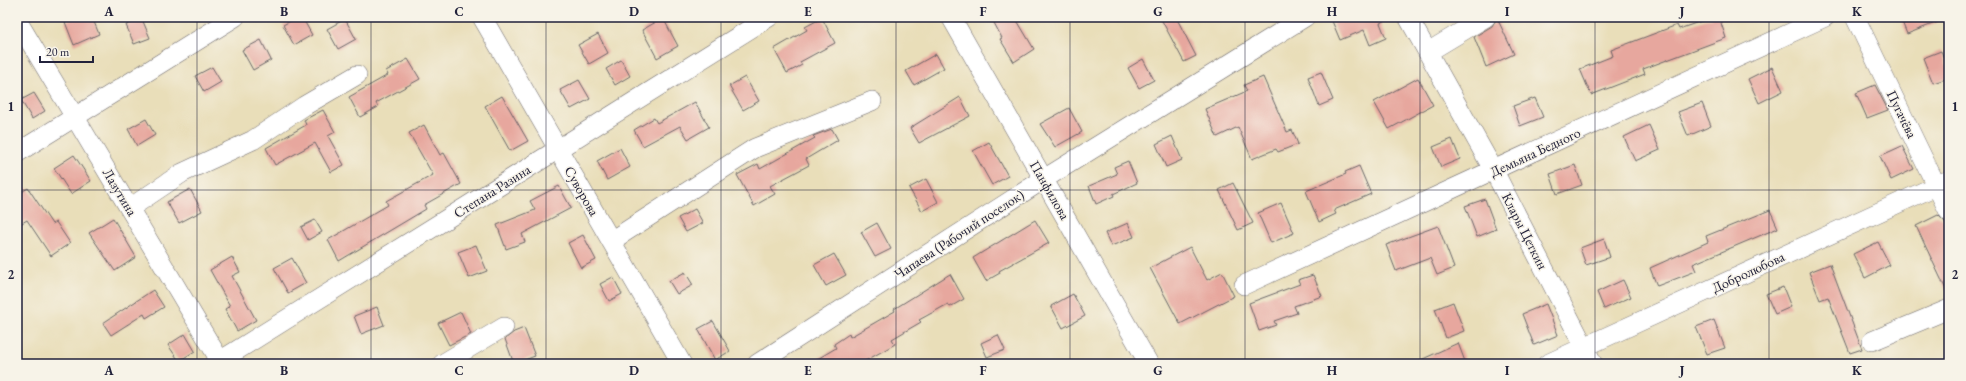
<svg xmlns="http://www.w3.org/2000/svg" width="1966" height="381" font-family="'EB Garamond',serif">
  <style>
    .building { fill: #e7a79e }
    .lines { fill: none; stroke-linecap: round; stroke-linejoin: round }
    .minor-casing { stroke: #686467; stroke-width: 20 }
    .minor { stroke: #fff; stroke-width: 19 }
    .grid { fill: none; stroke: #22223b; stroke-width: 1; stroke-opacity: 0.55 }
    .labels { text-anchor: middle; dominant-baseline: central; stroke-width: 3; stroke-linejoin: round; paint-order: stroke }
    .street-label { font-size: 14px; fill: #22223b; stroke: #f7f3e8 }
    .neatline { fill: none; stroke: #22223b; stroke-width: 1.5 }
    .grid-label { font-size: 13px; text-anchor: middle; font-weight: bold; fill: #22223b }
  </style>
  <rect width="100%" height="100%" fill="#f7f3e8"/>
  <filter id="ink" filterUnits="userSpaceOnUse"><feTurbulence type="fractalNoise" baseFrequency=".025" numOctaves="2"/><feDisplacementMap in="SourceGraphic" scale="8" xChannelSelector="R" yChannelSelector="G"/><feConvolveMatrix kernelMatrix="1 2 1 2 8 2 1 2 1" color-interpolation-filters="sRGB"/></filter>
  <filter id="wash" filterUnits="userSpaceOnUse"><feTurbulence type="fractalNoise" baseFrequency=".012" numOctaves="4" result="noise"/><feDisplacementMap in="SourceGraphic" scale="16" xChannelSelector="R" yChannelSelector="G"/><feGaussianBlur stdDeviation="0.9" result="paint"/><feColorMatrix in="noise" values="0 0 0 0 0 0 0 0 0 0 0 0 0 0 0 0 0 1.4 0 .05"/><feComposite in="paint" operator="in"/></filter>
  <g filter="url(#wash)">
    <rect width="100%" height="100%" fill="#e9deb9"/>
    <g id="blocks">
      <path class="building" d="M77 17H92L99 34 74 45 65 22Z
        M298 17H302L312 35 294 45 283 25Z
        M991 17H1015L1034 49 1014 62 1000 39 1002 38Z
        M1160 17H1176L1196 56 1184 62Z
        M1342 17H1393L1380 23 1386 38 1370 45 1364 30 1340 40 1332 21Z
        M1713 17H1719L1726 38 1643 69 1645 74 1591 95 1580 69 1613 56 1611 50 1677 25 1679 29Z
        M1900 17H1948V18L1907 34Z
        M663 18 678 46 657 58 642 30Z
        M822 18 835 43 800 62 802 65 787 73 774 49 807 30 805 27Z
        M1497 18 1514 54 1486 67 1474 37 1492 26Z
        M142 19 150 38 134 44 126 25Z
        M345 19 356 39 338 49 327 29Z
        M598 34 608 53 589 64 578 45Z
        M261 40 271 60 253 70 242 50Z
        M1941 51 1949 71V78L1933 83 1923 58Z
        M936 54 944 68 914 85 906 71Z
        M408 59 420 79 376 103 378 107 360 117 349 97 388 75 386 71Z
        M1143 59 1154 80 1139 88 1128 68Z
        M621 60 630 76 615 85 606 69Z
        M212 67 221 82 204 92 195 76Z
        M1772 67 1783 91 1759 103 1748 79Z
        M1321 72 1333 100 1319 106 1308 77Z
        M745 77 759 101 743 110 729 86Z
        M1263 77 1287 132 1292 130 1298 144 1278 152 1276 149 1252 159 1238 127 1217 137 1205 109 1247 91 1244 85Z
        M1418 78 1433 105 1389 129 1374 102Z
        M579 80 590 99 571 109 560 90Z
        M1875 85 1888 110 1867 118 1856 93Z
        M34 93 45 111 32 119 21 100Z
        M502 96 528 141 510 151 485 106Z
        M960 97 970 116 919 143 910 128Z
        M1535 98 1543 117 1520 126 1513 106Z
        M695 102 709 127 688 139 680 126 643 146 634 130 654 118 657 123Z
        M1702 103 1711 126 1688 136 1678 112Z
        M1069 108 1082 132 1055 147 1040 124Z
        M323 110 335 132 328 136 344 165 331 172 315 143 275 165 266 148 306 125 304 120Z
        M146 119 155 135 137 146 128 129Z
        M424 125 440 155 444 153 461 184 424 205 426 209 339 261 328 240 388 205 386 201 433 175 409 133Z
        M1649 125 1660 150 1635 161 1624 137Z
        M832 129 838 140 806 159 809 165 770 186 775 194 754 206 737 175 758 164 760 169 815 138 813 136Z
        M1172 136 1182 160 1166 167 1156 144Z
        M1452 139 1460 159 1441 167 1433 147Z
        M989 142 1008 176 992 185 973 151Z
        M1902 146 1914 169 1891 180 1880 156Z
        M620 148 630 167 607 180 597 161Z
        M74 155 91 181 71 194 54 168Z
        M1128 161 1137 183 1113 194 1114 196 1096 204 1089 186 1117 174 1114 167Z
        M1575 165 1582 185 1557 194 1550 174Z
        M1359 166 1371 194 1334 210 1336 214 1319 222 1306 191 1346 174 1345 172Z
        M926 179 938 202 922 211 909 188Z
        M1233 183 1253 223 1238 230 1219 190Z
        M559 186 571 208 522 234 525 242 506 249 497 225 535 210 530 201Z
        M28 188 52 224 56 222 70 243 51 256 27 220 17 226V195Z
        M190 189 202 211 179 223 167 202Z
        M1485 199 1496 229 1477 237 1465 206Z
        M1281 203 1294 233 1271 243 1258 213Z
        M695 209 703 223 686 232 678 218Z
        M1770 210 1778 228 1693 264 1696 271 1657 286 1650 268 1708 242 1706 236Z
        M1938 215 1945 222 1949 231V296L1916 226Z
        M113 218 136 257 115 271 89 233Z
        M315 220 322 232 308 240 301 227Z
        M1035 220 1049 243 999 271 1000 273 986 281 973 258Z
        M877 223 891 249 875 257 861 232Z
        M1128 223 1134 237 1111 246 1105 233Z
        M1438 226 1454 268 1437 275 1430 258 1396 271 1386 245Z
        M583 235 596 260 581 268 568 243Z
        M1604 239 1610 257 1586 265 1580 248Z
        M1878 242 1890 265 1865 278 1853 254Z
        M476 245 487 271 469 278 458 252Z
        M1190 247 1207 280 1222 272 1234 296 1180 324 1150 268Z
        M834 254 846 275 826 286 814 265Z
        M232 257 240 272 232 276 256 320 237 331 225 309 230 306 210 270Z
        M292 258 306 283 288 293 274 268Z
        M1830 264 1862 349 1850 353 1828 297 1820 300 1809 272Z
        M685 272 693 285 677 294 669 281Z
        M950 274 964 299 950 307 948 304 919 320 921 322 892 339 895 344 860 364H809L836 348 834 344 849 334 850 337 895 311 894 309Z
        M1313 275 1322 296 1294 306 1297 313 1274 321 1276 325 1259 331 1249 303 1300 284 1298 280Z
        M613 277 622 294 609 301 600 284Z
        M1623 280 1631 297 1604 309 1597 292Z
        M1783 287 1791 307 1775 314 1766 294Z
        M153 290 164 307 146 318 144 314 111 335 103 323Z
        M1073 294 1085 316 1063 328 1051 306Z
        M1453 302 1464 331 1446 338 1435 309Z
        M1546 304 1558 335 1534 345 1522 314Z
        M377 307 384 325 361 334 354 316Z
        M461 312 471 334 449 345 438 323Z
        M1714 320 1725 348 1707 354 1696 327Z
        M713 321 730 351 715 360 698 329Z
        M524 328 535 356 514 364 505 339 514 332Z
        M185 334 195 351 179 361 168 345Z
        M998 335 1005 350 987 357 981 343Z
        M1458 343 1466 364H1412Z"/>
    </g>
  </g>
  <g filter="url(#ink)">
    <use href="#blocks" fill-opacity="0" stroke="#686467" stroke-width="1"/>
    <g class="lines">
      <defs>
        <path id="minor" d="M482 17 682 364
          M951 17 1149 364
          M1408 17 1494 171 1593 364
          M1855 17 1949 212
          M17 20 222 364
          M1428 52 1486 17
          M17 153 235 17
          M130 208 182 173 253 140 304 106 357 75
          M611 241 755 148 872 101
          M1244 285 1825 17
          M1872 341 1949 309
          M215 364 769 17
          M442 364 504 327
          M757 364 1044 179 1305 17
          M1547 364 1949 180"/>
      </defs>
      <use href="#minor" class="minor-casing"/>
      <use href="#minor" class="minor"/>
    </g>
  </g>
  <path class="grid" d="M197 17V364M371 17V364M546 17V364M721 17V364M896 17V364M1070 17V364M1245 17V364M1420 17V364M1595 17V364M1769 17V364M17 190H1949"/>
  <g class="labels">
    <g class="street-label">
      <text transform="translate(1902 114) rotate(64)">Пугачёва</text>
      <text transform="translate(1535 152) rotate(-25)">Демьяна Бедного</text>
      <text transform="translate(1050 190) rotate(60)">Панфилова</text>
      <text transform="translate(492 191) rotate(-32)">Степана Разина</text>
      <text transform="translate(582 191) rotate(60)">Суворова</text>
      <text transform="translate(120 192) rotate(59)">Лазутина</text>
      <text transform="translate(1525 231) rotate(63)">Клары Цеткин</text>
      <text transform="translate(959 234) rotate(-33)">Чапаева (Рабочий поселок)</text>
      <text transform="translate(1748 272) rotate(-25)">Добролюбова</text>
    </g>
  </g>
  <rect width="1966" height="381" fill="none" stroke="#f7f3e8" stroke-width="44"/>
  <path d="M40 56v6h53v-6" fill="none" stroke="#22223b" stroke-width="2"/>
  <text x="46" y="56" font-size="12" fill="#22223b" stroke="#f7f3e8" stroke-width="3" paint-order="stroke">20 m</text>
  <rect x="22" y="22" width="1922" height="337" class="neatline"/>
  <g class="grid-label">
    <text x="109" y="16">A</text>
    <text x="284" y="16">B</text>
    <text x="459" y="16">C</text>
    <text x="634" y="16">D</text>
    <text x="808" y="16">E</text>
    <text x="983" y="16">F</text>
    <text x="1158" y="16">G</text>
    <text x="1332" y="16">H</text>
    <text x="1507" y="16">I</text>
    <text x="1682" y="16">J</text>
    <text x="1857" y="16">K</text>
    <text x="11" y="111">1</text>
    <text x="1955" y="111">1</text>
    <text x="11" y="279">2</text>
    <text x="1955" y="279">2</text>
    <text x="109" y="375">A</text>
    <text x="284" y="375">B</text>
    <text x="459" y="375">C</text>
    <text x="634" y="375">D</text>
    <text x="808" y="375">E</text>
    <text x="983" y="375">F</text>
    <text x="1158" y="375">G</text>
    <text x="1332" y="375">H</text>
    <text x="1507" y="375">I</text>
    <text x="1682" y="375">J</text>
    <text x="1857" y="375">K</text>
  </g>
</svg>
